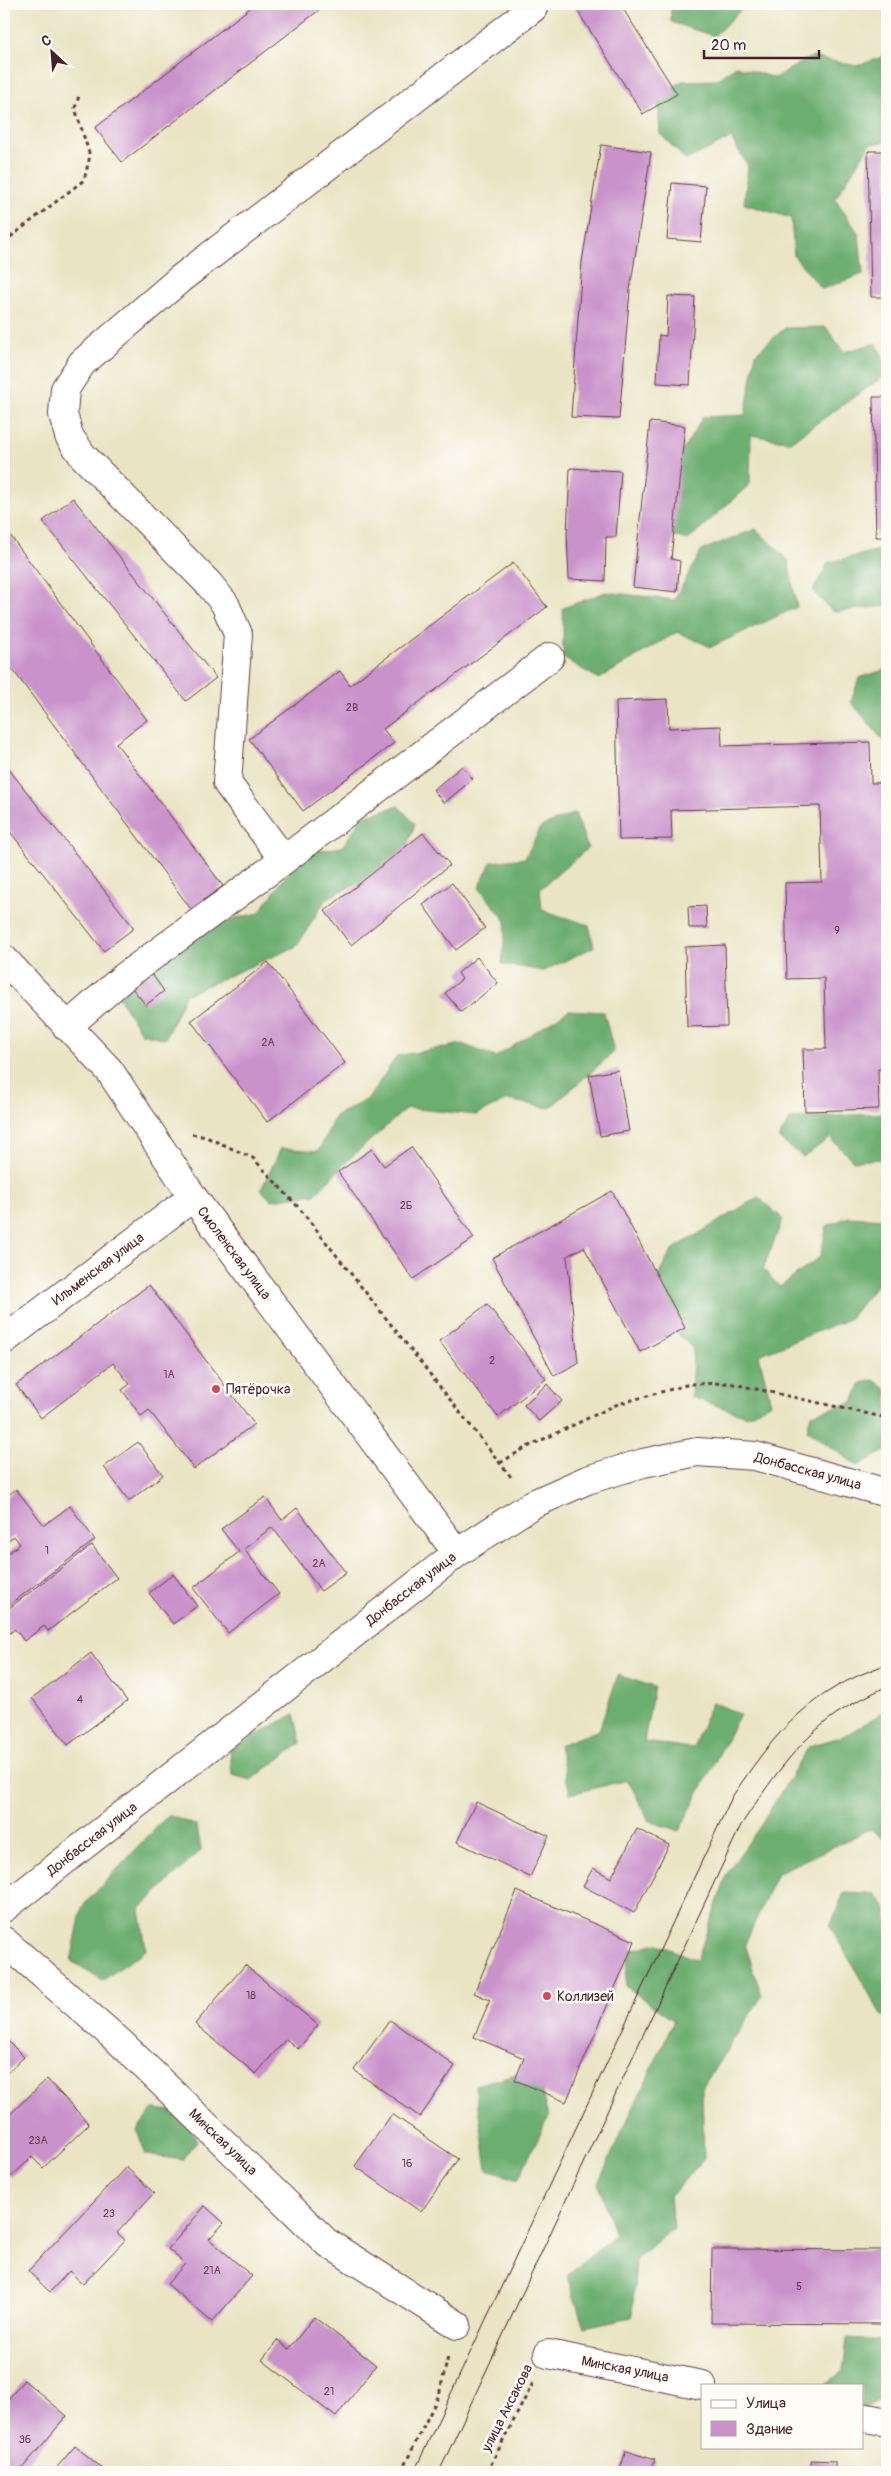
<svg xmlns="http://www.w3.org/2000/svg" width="891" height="2476" font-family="Pangolin,sans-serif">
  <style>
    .forest { fill: #6cad70; stroke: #5b664e }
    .building { fill: #c992cb }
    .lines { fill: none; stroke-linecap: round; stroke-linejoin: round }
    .minor-casing { stroke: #623d42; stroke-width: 30 }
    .path { stroke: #623d42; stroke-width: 3; stroke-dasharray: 4 4; stroke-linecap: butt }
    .minor { stroke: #fff; stroke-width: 28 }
    .tram { stroke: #4a1f2b; stroke-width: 1 }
    .poi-dot { fill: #d1495b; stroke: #fdfcf7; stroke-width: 2 }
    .labels { text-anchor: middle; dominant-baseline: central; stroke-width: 5; stroke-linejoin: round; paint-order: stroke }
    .number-label { font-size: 11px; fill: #6a3c53 }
    .street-label { font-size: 14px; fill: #4a1f2b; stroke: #fdfcf7 }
    .poi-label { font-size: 14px; fill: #4a1f2b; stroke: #fdfcf7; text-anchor: start }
  </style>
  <rect width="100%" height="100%" fill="#fdfcf7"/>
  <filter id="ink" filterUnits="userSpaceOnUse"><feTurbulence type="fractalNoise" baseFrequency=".02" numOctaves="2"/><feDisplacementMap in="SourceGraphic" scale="10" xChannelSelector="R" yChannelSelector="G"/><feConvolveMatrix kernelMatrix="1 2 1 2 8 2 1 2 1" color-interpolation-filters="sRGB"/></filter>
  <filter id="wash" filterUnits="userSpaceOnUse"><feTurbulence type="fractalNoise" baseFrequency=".0096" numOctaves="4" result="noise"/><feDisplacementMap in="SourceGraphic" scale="20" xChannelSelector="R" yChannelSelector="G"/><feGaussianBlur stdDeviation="1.12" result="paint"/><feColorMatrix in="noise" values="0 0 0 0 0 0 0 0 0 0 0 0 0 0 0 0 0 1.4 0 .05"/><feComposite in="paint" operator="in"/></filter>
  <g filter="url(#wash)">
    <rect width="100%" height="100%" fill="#eae4c4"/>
    <path class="forest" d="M671 4H747L714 36 671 22Z
      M887 55V141L870 144 835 199 859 234 863 274 822 289 794 256 791 218 744 204 748 166 731 138 686 160 660 134 658 99 682 81 716 80 736 66 774 78 811 57 857 66Z
      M826 327 844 352 876 343 887 367V374L790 442 751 435 750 484 688 540 663 533 667 477 703 417 745 415 756 353 785 328Z
      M756 529 788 560 797 607 711 647 677 632 599 679 563 658V608L606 592 674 600 702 550Z
      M887 548V606L833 612 813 591 828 563Z
      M887 669V745L851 702 859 678Z
      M398 806 415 824 402 860 326 899 297 946 185 995 165 1039 141 1033 118 996 200 926 259 913 290 870 315 851 342 847 363 816Z
      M575 813 588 848 540 889 542 910 589 925 594 947 543 971 502 964 506 921 479 888 491 862 525 858 541 827Z
      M569 1010 604 1012 614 1052 550 1108 507 1100 476 1115 407 1108 358 1151 315 1194 271 1200 261 1190 281 1148 319 1151 335 1116 368 1099 397 1056 462 1044 496 1057Z
      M883 1113C890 1123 890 1149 884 1159L853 1161 830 1138 803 1157 778 1138 791 1119Z
      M758 1197 783 1219 763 1269 780 1287 820 1257 827 1226 848 1217 887 1219V1216V1272L849 1319 759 1355 771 1403 747 1416 691 1397 693 1349 645 1301 672 1250Z
      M874 1380 887 1390V1452L885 1451 858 1466 807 1430 811 1414 853 1402 861 1383Z
      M618 1675 654 1687 644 1742 693 1748 712 1702 740 1714 679 1831 649 1821 628 1780 570 1794 559 1745 599 1730Z
      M887 1710V1841L871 1829 777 1873 745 1944 762 1996 702 2088 704 2159 670 2196 673 2229 636 2258 632 2317 584 2327 567 2276 615 2235 598 2183 674 2021 625 1986 629 1951 656 1943 697 1960 728 1871 761 1825 809 1746 844 1736Z
      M294 1714 301 1743 251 1780 232 1775 230 1750Z
      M168 1815 197 1826 201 1850 140 1909 146 1950 103 1980 71 1961 82 1907Z
      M844 1893 876 1894 887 1910V2017L882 2016 830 1926Z
      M536 2069 548 2117 518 2180 487 2170 475 2085Z
      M153 2109 184 2112 197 2141 183 2160 146 2155 137 2130Z
      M847 2338 887 2340V2398H882L862 2410V2385H825L843 2371Z"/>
    <g id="blocks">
      <path class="building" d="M255 4H327L122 162 95 128Z
        M573 4H620L677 94 643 114Z
        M601 145 651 152 630 290 619 419 571 417 582 262Z
        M868 151H887V297H871Z
        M672 183 706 186 701 242 667 239Z
        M668 296 695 297 690 385 657 383 659 335 666 336Z
        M873 397H887V537H876Z
        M650 422 685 426 671 559 680 561 677 592 633 587Z
        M570 468 621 471 616 537H606L605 581 569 579 567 534Z
        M73 498 216 678 186 701 43 521Z
        M4 527 147 720 116 743 223 886 191 909 4 658Z
        M513 563 547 607 383 729 394 743 303 811 249 739 340 671 350 685Z
        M668 699 669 728 721 726 722 746 870 742 871 783H887V1069H878L879 1109 805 1111 803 1049H826L824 978 787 979 785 883 822 882 820 806 671 810 672 839 619 840 616 701Z
        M4 763 134 928 104 951 4 824Z
        M462 766 473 779 444 803 433 790Z
        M423 833 450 865 351 945 325 911Z
        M452 883 485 928 456 950 423 905Z
        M706 906 707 928H689L688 907Z
        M725 945 727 1026 687 1027 685 947Z
        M477 957 498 983 461 1012 445 993 462 979 458 973Z
        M268 962 345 1063 267 1122 191 1021Z
        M151 973 164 991 146 1005 132 988Z
        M618 1070 629 1131 600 1136 589 1075Z
        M411 1147 474 1238 413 1279 338 1172 372 1149 384 1166Z
        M612 1191 685 1328 640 1352 584 1247 567 1256 578 1363 554 1376 492 1258Z
        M149 1285 254 1424 194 1469 149 1410 141 1416 122 1390 130 1384 113 1363 41 1418 16 1385Z
        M487 1304 546 1379 498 1417 439 1341Z
        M547 1384 562 1401 539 1421 524 1405Z
        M138 1442 163 1475 129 1501 104 1467Z
        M16 1489 44 1525 70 1506 95 1540 4 1609V1556L20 1544 14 1536 4 1543V1499Z
        M265 1497 282 1520 297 1508 346 1573 321 1591 272 1527 244 1549 279 1594 228 1633 193 1588 239 1552 221 1529Z
        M92 1545 117 1578 48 1631 44 1626 24 1641 15 1629 4 1638V1612Z
        M173 1574 197 1606 173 1624 149 1593Z
        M91 1653 127 1701 68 1745 32 1698Z
        M476 1802 549 1836 530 1877 457 1842Z
        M637 1829 669 1845 634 1913 583 1886 593 1868 611 1878Z
        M517 1891 635 1941 566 2102 515 2080 524 2058 474 2037 490 2000 474 1993Z
        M245 1965 318 2025 298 2049 286 2039 256 2074 195 2024Z
        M390 2020 455 2066 420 2117 354 2070Z
        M4 2037 24 2057 4 2076Z
        M47 2079 89 2124 43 2168 32 2157 11 2177 4 2170V2120Z
        M392 2114 458 2159 421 2212 355 2166Z
        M126 2167 154 2193 117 2233 125 2240 83 2284 69 2271 50 2292 28 2271Z
        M205 2206 224 2223 209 2239 252 2276 212 2322 167 2284 185 2264 168 2249Z
        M712 2249 887 2250V2324L711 2323Z
        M314 2317 376 2365 336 2417 262 2360 278 2340 289 2349Z
        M24 2380 67 2416 19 2472H15L4 2463V2404Z
        M75 2446 107 2472H53Z
        M626 2451 655 2460 651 2472H619Z
        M811 2460 835 2461V2472H811Z"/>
    </g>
  </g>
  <g filter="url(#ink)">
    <use href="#blocks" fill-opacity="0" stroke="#623d42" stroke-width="1"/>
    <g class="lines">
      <defs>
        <path id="minor" d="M284 860 227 783 238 634 225 604 209 584 83 456 69 436 63 414 65 389 82 363 180 279 533 8
          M4 959 109 1070 193 1197 457 1553
          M67 1027 124 977 284 860 550 657
          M4 1340 193 1197
          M4 1908 457 1553 533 1504 587 1480 643 1463 697 1452 755 1456 887 1493
          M4 1941 121 2043 326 2242 457 2325
          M548 2354 702 2385
          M862 2417 887 2422"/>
      </defs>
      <use href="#minor" class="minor-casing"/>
      <path class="path" d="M4 242 84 180 90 156 75 108 80 93
        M192 1134 206 1137 253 1158 300 1209 511 1477
        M500 1463 525 1448 618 1404 690 1384 729 1383 887 1418
        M401 2472 439 2395 448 2357
        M487 2472 533 2383"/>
      <use href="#minor" class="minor"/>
      <path class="tram" d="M414 2472 732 1797C759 1756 788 1716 831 1690 848 1679 869 1671 887 1664
        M439 2472 741 1825C769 1783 795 1744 836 1714 852 1703 870 1695 887 1686"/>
    </g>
  </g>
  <g class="poi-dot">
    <circle cx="216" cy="1389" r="5"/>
    <circle cx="547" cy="1996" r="5"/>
  </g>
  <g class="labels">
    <g class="number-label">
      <text x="352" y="707">2В</text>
      <text x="837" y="930">9</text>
      <text x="268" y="1042">2А</text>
      <text x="406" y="1205">2Б</text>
      <text x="492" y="1360">2</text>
      <text x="169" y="1374">1А</text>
      <text x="47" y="1550">1</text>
      <text x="319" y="1563">2А</text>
      <text x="80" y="1699">4</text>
      <text x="251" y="1995">18</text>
      <text x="38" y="2140">23А</text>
      <text x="407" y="2163">16</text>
      <text x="109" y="2213">23</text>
      <text x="212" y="2270">21А</text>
      <text x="799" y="2286">5</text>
      <text x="329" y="2391">21</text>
      <text x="25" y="2439">36</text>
    </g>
    <g class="street-label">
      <text transform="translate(234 1253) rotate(53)">Смоленская улица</text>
      <text transform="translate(98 1269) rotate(-37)">Ильменская улица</text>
      <text transform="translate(808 1471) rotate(15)">Донбасская улица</text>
      <text transform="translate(411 1589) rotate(-38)">Донбасская улица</text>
      <text transform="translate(92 1839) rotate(-38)">Донбасская улица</text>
      <text transform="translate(223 2142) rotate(44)">Минская улица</text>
      <text transform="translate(625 2369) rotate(11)">Минская улица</text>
      <text transform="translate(507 2408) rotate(-63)">улица Аксакова</text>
    </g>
    <g class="poi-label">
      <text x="226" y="1389">Пятёрочка</text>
      <text x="557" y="1996">Коллизей</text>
    </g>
  </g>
  <rect width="891" height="2476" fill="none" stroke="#fdfcf7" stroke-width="20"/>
  <rect x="701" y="2384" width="162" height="65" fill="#fdfcf7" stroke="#b5a4a5"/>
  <rect x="711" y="2400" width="25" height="8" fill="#ffffff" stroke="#b5a4a5"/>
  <text x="746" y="2408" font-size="15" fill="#4a1f2b">Улица</text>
  <rect x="711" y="2421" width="25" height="15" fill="#c992cb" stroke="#b5a4a5"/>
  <text x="746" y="2434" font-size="15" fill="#4a1f2b">Здание</text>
  <g transform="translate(52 52) rotate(334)" stroke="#fdfcf7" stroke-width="4" paint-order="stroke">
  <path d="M0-4L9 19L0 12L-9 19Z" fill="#4a1f2b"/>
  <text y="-8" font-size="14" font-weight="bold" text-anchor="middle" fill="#4a1f2b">С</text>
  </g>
  <path d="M704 50v8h115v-8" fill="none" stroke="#4a1f2b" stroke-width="2.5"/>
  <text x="711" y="50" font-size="15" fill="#4a1f2b" stroke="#fdfcf7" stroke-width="4" paint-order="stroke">20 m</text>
</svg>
